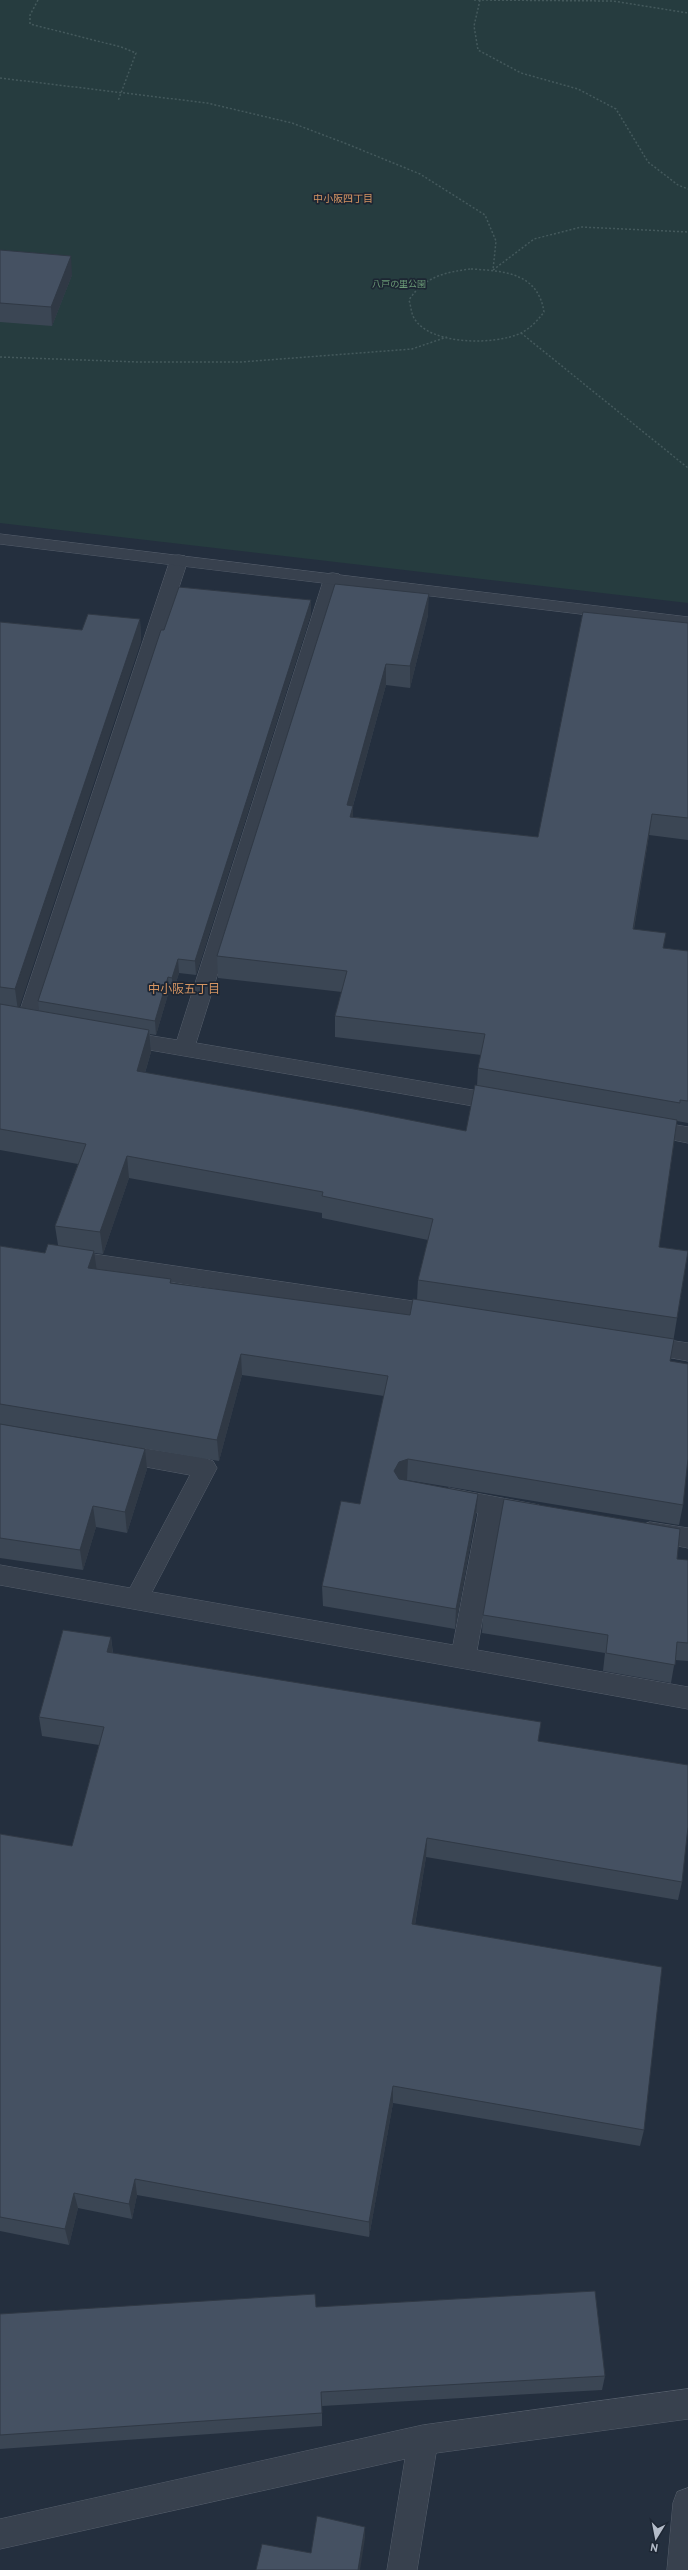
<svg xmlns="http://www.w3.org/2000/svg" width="688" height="2570" font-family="Overpass,'Noto Sans JP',sans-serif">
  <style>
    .green { fill: #263c3f }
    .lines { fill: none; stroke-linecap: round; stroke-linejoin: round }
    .minor-casing { stroke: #565f6c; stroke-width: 1 }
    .tertiary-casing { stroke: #565f6c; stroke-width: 1 }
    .path { stroke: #44595c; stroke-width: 1.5; stroke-dasharray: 2 2; stroke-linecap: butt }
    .minor { fill: #38414e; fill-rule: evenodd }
    .tertiary { fill: #38414e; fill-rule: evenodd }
    .wall { fill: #3b4654; fill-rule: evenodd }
    .shaded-wall { fill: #303945 }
    .building { fill: #455162; stroke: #303945 }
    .labels { text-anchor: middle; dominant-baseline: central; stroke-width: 3.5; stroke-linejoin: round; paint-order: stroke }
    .far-park-label { font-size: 9px; fill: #6b9a76; stroke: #1d2633 }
    .far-neighbourhood-label { font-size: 10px; fill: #d59563; stroke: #1d2633 }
    .neighbourhood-label { font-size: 12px; fill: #d59563; stroke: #1d2633 }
  </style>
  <rect width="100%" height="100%" fill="#242f3e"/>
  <path class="green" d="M0 0H688V603L0 523Z"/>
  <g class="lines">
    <defs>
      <path id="minor" d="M179 555 185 556 188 560 36 1022 33 1027 26 1029 19 1027 16 1022 170 560 173 556Z
        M333 573 339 574 342 578 196 1043 502 1095 509 1098 512 1103 509 1108 502 1111 121 1045 114 1043 111 1038 114 1033 121 1031 177 1040 324 578 327 574Z
        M646 1120 688 1127V1143L639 1133 636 1128 639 1123Z
        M66 1250 440 1305 448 1308 451 1314 448 1320 440 1323 66 1266 58 1264 55 1258 58 1252Z
        M642 1336 688 1343V1361L634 1351 631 1345 634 1339Z
        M116 1444 205 1458 213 1461 217 1468 152 1592 453 1645 478 1513 441 1505 437 1498 441 1491 449 1488 539 1505 543 1512 539 1519 531 1522 501 1517 477 1650 688 1687V1709L0 1585V1565L130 1588 190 1475 108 1460 104 1453 108 1446Z
        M650 1522 688 1528V1548L642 1539 638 1532 642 1525Z
        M688 2389V2419L436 2453 417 2570H387L405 2459 0 2549V2519L423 2425Z
        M688 2488V2570H667L673 2503 677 2492Z"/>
      <path id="tertiary" d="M0 534 688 617V627L0 544Z"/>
    </defs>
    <use href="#minor" class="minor-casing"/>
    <use href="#tertiary" class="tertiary-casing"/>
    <path class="path" d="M38 0 30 15V24L121 47 136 53 118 101
      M474 0 613 1 688 13
      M480 0 474 26 478 50 521 73 578 89 616 109 648 162 678 185 688 189
      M0 78 207 103 292 123 347 144 420 174 485 215 496 241 493 270
      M471 269C505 271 538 273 544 312 538 320 531 328 521 333 496 345 430 346 414 318 411 313 411 306 409 300 424 277 445 272 471 269Z
      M493 270 534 239 581 227 688 232
      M521 333 688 468
      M0 357 138 362H241L412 349 447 337"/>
    <use href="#minor" class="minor"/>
    <use href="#tertiary" class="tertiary"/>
  </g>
  <path class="wall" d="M0 250 72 275 52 326 0 322Z
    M335 584 428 615 410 688 386 685 353 806V817L538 837 688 623V840L649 835 634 929 664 948 688 951V1123L677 1121 659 1247 688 1251 670 1361 683 1505 679 1525 407 1480H406L476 1514 455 1629 323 1606 322 1586 360 1504 384 1396 242 1375 219 1461 0 1424V1246L45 1253 58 1245 55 1226 78 1164 0 1150V622L82 630 140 619 141 641 19 1007 39 1010 38 1001 164 630 311 600V614L196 975 179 973 173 992 169 991 156 1035 150 1034 151 1052 145 1073 466 1131 477 1086 478 1068 481 1055 335 1037V1016L342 992 218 978 217 956ZM129 1178 322 1213V1218L428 1240 418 1280 417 1300 410 1315 172 1284 96 1269 94 1253 103 1254Z
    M0 1424 147 1469 127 1533 96 1527 83 1570 0 1558Z
    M688 1560V1661L675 1660 671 1683 603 1671 605 1653 482 1633 483 1615Z
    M111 1637 113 1653 538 1741 682 1882 678 1900 426 1857 415 1925 644 2130 640 2146 393 2103 369 2237 137 2195 132 2219 78 2208 69 2245 0 2231V1834L72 1846 99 1745 42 1736 39 1717Z
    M316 2307 605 2376 602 2390 322 2406V2426L0 2449V2345Z"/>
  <path class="shaded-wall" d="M71 256 72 275 52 326 51 307Z
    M429 594 428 615 410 688V666Z
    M311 600V614L196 975 195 961Z
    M140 619 141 641 18 1011 15 989Z
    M386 664V685L347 827V805Z
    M353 806V828L350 817Z
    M652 814 649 835 630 950 633 929Z
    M178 959 179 973 173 992 172 978Z
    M168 977 169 991 156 1035 155 1021Z
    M149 1030 151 1052 139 1093 137 1071Z
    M127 1156 129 1178 103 1254 100 1232Z
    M94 1251 97 1272 88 1268Z
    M241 1354 242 1375 219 1461 217 1440Z
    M145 1449 147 1469 127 1533 125 1512Z
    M408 1459 407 1480 398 1483 394 1471 399 1462Z
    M478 1494 476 1514 455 1629 456 1609Z
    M93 1506 96 1527 83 1570 80 1550Z
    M111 1637 113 1657 107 1652Z
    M427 1838 426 1857 412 1942V1924Z
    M393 2086V2103L369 2237V2222Z
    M135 2179 137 2195 132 2219 129 2204Z
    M74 2193 78 2208 69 2245 65 2229Z
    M365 2527V2538L360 2570H358Z"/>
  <path class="building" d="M0 250 71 256 51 307 0 303Z
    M335 584 429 594 410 666 386 664 347 805 353 806 350 817 538 837 583 612 688 623V818L652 814 633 929 666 933 663 948 688 951V1101L680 1100V1103L478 1068 485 1034 335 1016 347 971 217 956Z
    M179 587 311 600 195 961 178 959 172 978 168 977 155 1021 38 1001 161 630H164Z
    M88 614 140 619 15 989 0 987V622L82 630Z
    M0 1004 149 1030 137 1071 354 1109 466 1131 475 1085 677 1120 659 1247 688 1251 677 1318 418 1280 433 1219 322 1196 323 1192 127 1156 100 1232 55 1226 86 1144 0 1129Z
    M48 1244 94 1251 88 1268 171 1279 170 1283 410 1315 413 1299 674 1339 670 1361 688 1364V1459L683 1505 408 1459 399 1462 394 1471 399 1479 478 1494 456 1609 322 1586 341 1501 360 1504 388 1376 241 1354 217 1440 0 1404V1246L45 1253Z
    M0 1424 145 1449 125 1512 93 1506 80 1550 0 1538Z
    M504 1499 680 1529 677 1559 688 1560V1643L677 1642 675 1665 606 1653 608 1635 483 1615Z
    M63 1630 111 1637 107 1652 541 1722 538 1741 688 1765V1827L682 1882 427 1838 412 1924 662 1967 644 2130 393 2086 369 2222 135 2179 129 2204 74 2193 65 2229 0 2217V1834L72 1846 104 1727 39 1717Z
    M595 2291 605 2376 321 2392 322 2413 0 2435V2314L315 2294 316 2307Z
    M317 2516 365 2527 358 2570H256L262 2544 311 2553Z"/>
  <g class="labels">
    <g class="far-park-label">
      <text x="399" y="284">八戸の里公園</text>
    </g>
    <g class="far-neighbourhood-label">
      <text x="343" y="199">中小阪四丁目</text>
    </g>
    <g class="neighbourhood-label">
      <text x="184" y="990">中小阪五丁目</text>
    </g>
  </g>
  <g transform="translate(656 2538) rotate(190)" stroke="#1d2633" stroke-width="3" paint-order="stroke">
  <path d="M0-3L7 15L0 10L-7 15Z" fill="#b4bcc9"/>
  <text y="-6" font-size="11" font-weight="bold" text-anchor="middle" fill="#b4bcc9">N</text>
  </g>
</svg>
